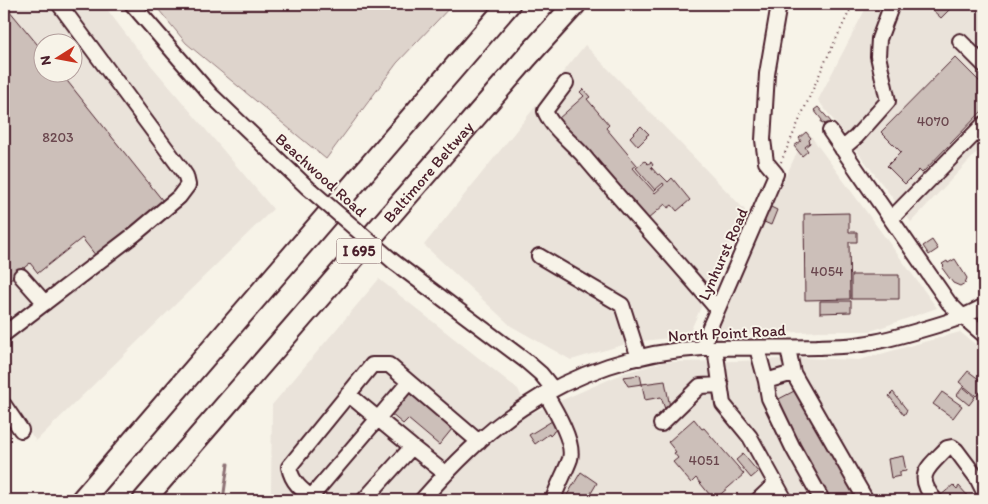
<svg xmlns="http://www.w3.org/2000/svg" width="988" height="504" font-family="Itim,sans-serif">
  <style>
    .built { fill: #eae3da; fill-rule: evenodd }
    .green { fill: #ded4cc; stroke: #947a7c }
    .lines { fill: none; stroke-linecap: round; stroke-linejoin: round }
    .stream { stroke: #8e7275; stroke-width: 3 }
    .building { fill: #ccbfb9; stroke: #4a1f2b }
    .minor-casing { stroke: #4a1f2b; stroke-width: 18 }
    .highway-casing { stroke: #4a1f2b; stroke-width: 25 }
    .path { stroke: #4a1f2b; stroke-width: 2; stroke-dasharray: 1 4; stroke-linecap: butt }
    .minor { stroke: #f7f3e8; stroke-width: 14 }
    .highway { stroke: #f7f3e8; stroke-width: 21 }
    .minor-bridge-casing { stroke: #4a1f2b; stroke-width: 18; stroke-linecap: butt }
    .minor-bridge { stroke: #f7f3e8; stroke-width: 14 }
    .labels { text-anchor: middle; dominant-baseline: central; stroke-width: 4; stroke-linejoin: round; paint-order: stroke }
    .number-label { font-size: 14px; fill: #6a474e }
    .shield { fill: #f7f3e8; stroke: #7e5f64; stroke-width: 1 }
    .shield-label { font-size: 15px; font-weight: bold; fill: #4a1f2b }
    .street-label { font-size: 16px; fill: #4a1f2b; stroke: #f7f3e8 }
  </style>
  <rect width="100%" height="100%" fill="#f7f3e8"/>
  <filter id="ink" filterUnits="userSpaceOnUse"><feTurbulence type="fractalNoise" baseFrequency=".02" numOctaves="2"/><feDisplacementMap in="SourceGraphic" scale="10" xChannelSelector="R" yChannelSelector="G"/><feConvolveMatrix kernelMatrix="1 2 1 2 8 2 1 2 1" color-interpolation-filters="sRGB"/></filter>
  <g filter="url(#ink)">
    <path class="built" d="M4 4H103L134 45 273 209 36 441 4 396ZM42 42H72V72H42Z
      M868 4H984V145L911 222 818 100Z
      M585 45 745 210 688 336 633 342 571 360 511 326 424 245Z
      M807 131 937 308 871 331H820L722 336 717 323Z
      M379 279 518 389 530 414 624 373 664 362 739 361 805 358 859 360 960 332 984 351V500H281L271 491 272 405Z"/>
    <path class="green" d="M154 4H453L397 63 326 159 186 43Z"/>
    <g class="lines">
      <path class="stream" d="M223 500 228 464"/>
    </g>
    <path class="building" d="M4 4 42 50V72H60L163 201 96 256 82 238 38 273 30 263 4 284Z
      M926 4H955L941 18Z
      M955 57 984 86V109L922 173 919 170 905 184 887 166 901 152 881 132Z
      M583 89 590 97 587 99 609 125 606 128 637 165 633 168 655 193 664 185 663 183 655 190 636 168 645 161 648 164 651 162 653 165 651 167 658 175 660 174 668 182 672 178 690 200 677 211 672 205 668 208 665 204 647 220 558 119 584 96 580 92Z
      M818 107 832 123 828 127 824 123 822 124 821 122 822 120 814 110Z
      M641 126 649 134 646 136 647 137 638 146 630 137Z
      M806 132 811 138 809 140 810 143 805 147 808 151 802 156 794 146 801 141 799 138Z
      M769 206 777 210 771 225 762 221Z
      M849 213V232H857V242H849L850 299 805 300 804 214Z
      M932 240 938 249 929 255 923 246Z
      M955 259 967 278 965 283 960 286 953 283 942 268 944 266 942 264 947 261 948 263Z
      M851 275H899V299H851Z
      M820 301H851V312L820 313Z
      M968 371 984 383V388L976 396 959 382Z
      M640 375 642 384 628 386 623 377Z
      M665 381 670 407 665 409 661 397 645 400 642 384Z
      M963 387 975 397 969 405 957 395Z
      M798 389 859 500H829L775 401Z
      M893 392 907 410 904 415 889 396Z
      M942 392 962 406 953 418 933 404Z
      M409 393 440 419 441 417 447 422 445 424 452 429 439 445 408 419 403 424 391 414Z
      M694 419 702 429 704 428 744 474 714 500 696 478 691 483 673 462 678 458 674 453 676 452 668 442Z
      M552 421 557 429 553 432V433L550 436 549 434 535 444 529 435Z
      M743 454 758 472 751 478 736 460Z
      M903 456 906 471 900 472V476L891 478 888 459Z
      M581 472 597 483 587 500H564Z
      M953 485 957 489 959 486 967 495 964 497 967 500H942L939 497Z"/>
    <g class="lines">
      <defs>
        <path id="minor" d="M132 4 210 94 307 187
          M960 41 984 65
          M566 83 545 111C552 128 570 141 582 154 626 207 673 256 717 309
          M830 131 949 303 963 317 984 335
          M842 149 856 137 888 101 878 56 879 39 892 4
          M891 219 984 124
          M539 256 622 305 639 358
          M394 262 526 361 541 374 553 389
          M21 276 45 303
          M4 334 135 234 179 197 188 185 186 176 182 170 59 4
          M703 348 709 329 776 174 766 162 763 140 767 74 779 4
          M715 348 723 404 750 437 785 500
          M757 348 766 381 769 398 793 448 822 500
          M788 348 793 373 866 500
          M766 381 793 373
          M545 393C554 408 575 442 570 459 565 473 557 486 553 500
          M348 394 412 447 364 500
          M4 405 21 430
          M661 424 700 386 721 385
          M412 447 446 474
          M311 497 409 382
          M315 500C302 490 292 483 289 467L372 365H389L479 442
          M422 500C452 466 484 433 522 408 574 373 640 351 703 348 741 347 779 348 817 347 831 346 847 347 862 344 883 341 904 335 924 329 945 323 965 317 984 306
          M758 500 775 484
          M935 500C914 475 928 468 947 448L952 447 956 450 977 478 984 492"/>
        <g id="highway">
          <path d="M82 500 509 4"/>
          <path id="s1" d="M144 500 527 57 575 4"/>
        </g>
      </defs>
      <use href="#minor" class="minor-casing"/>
      <use href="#highway" class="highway-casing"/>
      <path class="path" d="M781 162 824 64 853 4"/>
      <use href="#minor" class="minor"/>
      <use href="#highway" class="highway"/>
      <defs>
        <path id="minor-bridge" d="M307 187 394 262"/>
      </defs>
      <use href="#minor-bridge" class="minor-bridge-casing"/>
      <use href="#minor-bridge" class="minor-bridge"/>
    </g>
  </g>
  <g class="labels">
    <g class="number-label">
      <text x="933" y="121">4070</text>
      <text x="58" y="137">8203</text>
      <text x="827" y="271">4054</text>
      <text x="704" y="460">4051</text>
    </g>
    <rect class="shield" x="336.5" y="238.5" width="45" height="25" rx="4"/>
    <g class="shield-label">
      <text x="359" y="251">I 695</text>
    </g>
    <g class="street-label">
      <text stroke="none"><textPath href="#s1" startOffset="434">Baltimore Beltway</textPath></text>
      <text transform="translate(321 175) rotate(42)">Beachwood Road</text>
      <text transform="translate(723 254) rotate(-66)">Lynhurst Road</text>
      <text transform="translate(727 333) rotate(-3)">North Point Road</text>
    </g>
  </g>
  <rect width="988" height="504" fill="none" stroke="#f7f3e8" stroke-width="20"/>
  <rect x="10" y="10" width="968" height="484" fill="none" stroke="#4a1f2b" stroke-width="2" filter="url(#ink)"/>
  <g transform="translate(58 58) rotate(259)"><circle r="24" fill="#f7f3e8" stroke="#b29e9c"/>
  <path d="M0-4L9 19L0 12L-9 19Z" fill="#c8321e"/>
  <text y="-8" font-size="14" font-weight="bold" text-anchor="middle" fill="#4a1f2b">N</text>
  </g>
</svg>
